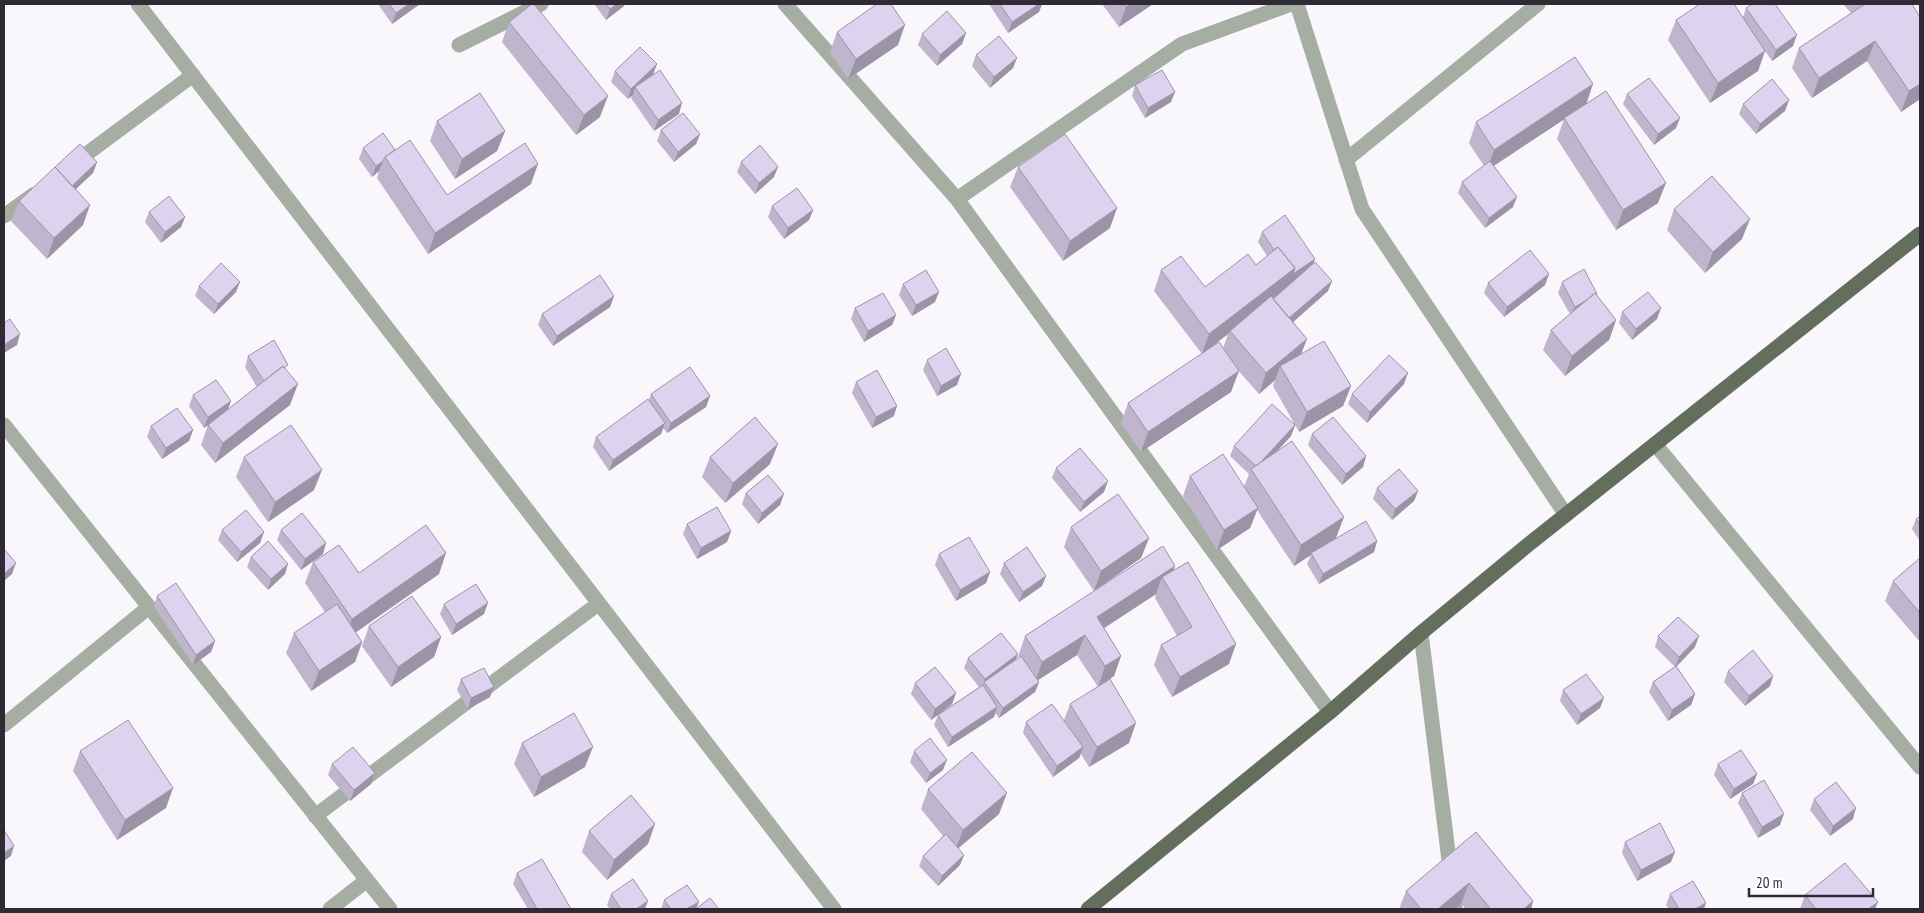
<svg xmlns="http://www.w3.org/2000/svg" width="1924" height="913" font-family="'PT Sans Narrow',sans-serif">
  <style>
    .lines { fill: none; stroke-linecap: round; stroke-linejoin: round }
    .street { stroke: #a6ada2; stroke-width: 15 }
    .primary { stroke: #636f5c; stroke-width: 15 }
    .wall { fill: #bfb5cd; fill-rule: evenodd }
    .shaded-wall { fill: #9b94a7 }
    .building { fill: #ded3ee; stroke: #9b94a7 }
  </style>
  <rect width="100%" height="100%" fill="#f9f7fc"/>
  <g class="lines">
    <path class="street" d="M138 4 834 909
      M785 4 957 199 1182 44 1291 4
      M1297 4 1362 209 1566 515
      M459 45 541 4
      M1346 160 1538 4
      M73 164 193 75
      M957 199 1330 712
      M4 216 33 195
      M4 425 390 909
      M1655 444 1920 767
      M1421 633 1455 909
      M4 725 149 607
      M315 816 598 604
      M330 909 367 880"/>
    <path class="primary" d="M1088 909 1330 712 1421 633 1529 544 1920 234"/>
  </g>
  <path class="wall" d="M378 4H420L392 24Z
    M594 4H625L624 6 606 20Z
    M989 4H1042L1039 12 1008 33Z
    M1102 4H1153L1119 27Z
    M1843 4H1912L1920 99 1901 112 1867 61 1812 98 1792 68 1799 48 1851 13Z
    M1746 8 1793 46 1772 61 1765 51 1758 71 1710 103 1668 40 1676 20 1743 17Z
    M509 22 600 117 576 135 502 42Z
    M837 32 898 45 848 79 830 52Z
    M966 33 962 44 937 66 918 45 922 34Z
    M976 55 1017 58 1013 68 990 88 972 66Z
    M615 71 653 75 679 114 654 131 631 98 633 95 628 99 611 82Z
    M1135 85 1171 102 1145 118 1132 96Z
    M1627 94 1676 128 1654 145 1623 104Z
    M1789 100 1785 111 1756 134 1739 114 1743 104Z
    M1586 104 1658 203 1616 230 1557 139 1564 119 1494 166 1513 207 1485 228 1458 193 1462 182 1484 166 1469 143 1476 122Z
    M437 121 505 131 497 151 455 179 430 141Z
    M661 130 700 134 696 144 674 162 657 141Z
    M363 148 395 150 447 195 531 184 428 254 377 178 379 171 372 177 359 159Z
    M97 162 93 173 76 189 83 225 47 259 11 221 19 201Z
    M741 162 774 177 755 194 737 172Z
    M1018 167 1110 228 1063 261 1010 187Z
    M772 206 813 210 809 220 784 239 768 217Z
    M1674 209 1742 239 1705 273 1667 230Z
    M149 212 185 217 181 227 161 243 145 222Z
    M1262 232 1313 263 1328 291 1293 322 1307 339 1301 354 1351 386 1343 406 1299 432 1273 386 1275 380 1259 394 1236 368 1231 392 1141 452 1121 423 1128 403 1202 354 1154 291 1161 270 1205 287 1256 265 1267 256 1258 242ZM1228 334 1223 348 1207 350Z
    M1549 274 1545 285 1504 317 1484 293 1488 283Z
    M1562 282 1597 295 1616 320 1609 340 1565 376 1543 350 1551 330 1570 314 1558 293Z
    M903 284 935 302 912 316 899 295Z
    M199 286 236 292 214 314 195 296Z
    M614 296 610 307 553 346 538 325 542 314Z
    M855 308 896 315 892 325 864 342 851 319Z
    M1622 312 1657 319 1632 340 1619 323Z
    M248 356 287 371 290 405 215 463 201 445 208 425 204 428 189 406 193 395 231 401 228 409 257 387 245 367Z
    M927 360 957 385 937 396 923 370Z
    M856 382 894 416 872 428 852 393Z
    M1404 384 1367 423 1348 404 1352 394Z
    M651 394 710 396 706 407 667 433 663 428 661 434 609 471 593 447 596 437 649 400Z
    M1295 425 1291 436 1276 452 1336 538 1325 545 1377 541 1374 552 1319 584 1307 564 1311 555 1294 566 1257 510 1250 528 1217 550 1183 496 1190 476 1244 487 1249 474 1230 456 1234 446Z
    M151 426 193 430 189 441 162 459 147 437Z
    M1312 434 1366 456 1363 467 1342 485 1308 445Z
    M244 457 314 490 268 522 236 477Z
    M710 457 770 464 725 503 702 477Z
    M1056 468 1104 492 1080 512 1052 478Z
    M1377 488 1418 491 1414 501 1392 520 1373 499Z
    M746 493 780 505 758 524 742 504Z
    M1920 516V541L1912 529 1916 519Z
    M687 524 731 531 727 542 697 559 683 534Z
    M1071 527 1149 538 1141 558 1094 591 1064 547Z
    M222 530 264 532 260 543 237 562 218 540Z
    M281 530 323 554 301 570 277 540Z
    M939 554 990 572 986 583 956 601 935 565Z
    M251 557 285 574 268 590 247 567Z
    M1920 558V642L1885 601 1893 581Z
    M313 562 359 573 439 574 356 632 362 642 355 662 311 691 286 653 294 633 325 612 305 583Z
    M1004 563 1046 576 1042 586 1019 602 1000 574Z
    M1175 566 1173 571 1229 664 1172 697 1154 665 1161 645 1177 636 1155 598 1156 594 1104 628 1121 656 1114 676 1098 687 1077 655 1038 680 1039 682 1035 692 999 718 995 713 994 717 948 747 934 725 938 715 931 720 911 694 915 683 956 693 952 704 938 715 979 687 964 668 968 658 1016 660 1019 658 1018 657 1025 636Z
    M157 596 215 641 211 652 193 665 154 606Z
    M444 604 484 614 452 635 440 614Z
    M369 626 441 637 434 657 391 687 362 646Z
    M1658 636 1695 647 1676 667 1695 694 1691 705 1668 721 1649 692 1653 682 1675 667 1655 647Z
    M1728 671 1773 676 1770 686 1745 706 1724 682Z
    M461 679 490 697 468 709 457 690Z
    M1563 690 1600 708 1577 725 1560 701Z
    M1070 704 1129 743 1089 767 1081 754 1079 758 1053 777 1023 733 1026 722 1064 720Z
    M522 743 585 767 534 797 514 764Z
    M80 751 166 808 117 840 73 771Z
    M914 751 943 770 926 783 910 762Z
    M332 764 375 773 371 784 350 801 328 775Z
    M1718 764 1757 774 1753 784 1730 799 1714 775Z
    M928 789 999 814 958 848 964 855 960 865 938 886 919 866 923 856 943 836 921 809Z
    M1742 793 1780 825 1758 838 1738 803Z
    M1814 799 1853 819 1830 836 1810 810Z
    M589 831 648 844 607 880 582 852Z
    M1476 832 1533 901 1531 909H1466L1461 904 1455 909H1399L1406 891Z
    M1625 842 1671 862 1637 881 1622 853Z
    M517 873 571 909H528L513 884Z
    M611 894 645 909H610L607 905Z
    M1670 894 1704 909H1669L1666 905Z
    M1805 895 1875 909H1800Z
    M664 900 696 909H661Z"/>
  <path class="shaded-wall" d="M409 4H420L392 24 396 13Z
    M617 4H625L624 6 606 20 610 9Z
    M1039 4H1042L1039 12 1008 33 1012 22Z
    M1131 4H1153L1119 27 1126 7Z
    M905 25 898 45 848 79 856 59Z
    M966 33 962 44 937 66 940 55Z
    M1797 35 1793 46 1772 61 1776 50Z
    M1875 41 1867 61 1812 98 1819 78Z
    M1765 51 1758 71 1710 103 1718 83Z
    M1017 58 1013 68 990 88 994 77Z
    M657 64 653 75 635 87 633 95 628 99 631 89Z
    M1593 84 1586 105 1487 170 1494 150Z
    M1920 84V99L1901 112 1909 91Z
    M1175 92 1171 102 1145 118 1148 108Z
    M608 96 600 117 576 135 584 115Z
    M1789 100 1785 111 1756 134 1760 124Z
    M682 103 679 114 654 131 658 120Z
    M1680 118 1676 128 1654 145 1658 134Z
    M505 131 497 151 455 179 462 159Z
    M700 134 696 144 674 162 678 152Z
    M383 161 379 171 372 177 376 166Z
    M97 162 93 173 65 199 69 189Z
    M538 164 531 184 428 254 435 233Z
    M778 167 774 177 755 194 759 183Z
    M1666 183 1658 203 1616 230 1623 210Z
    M1517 197 1513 207 1485 228 1489 218Z
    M90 205 83 225 47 259 54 238Z
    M1117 208 1110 228 1063 261 1070 241Z
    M813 210 809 220 784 239 788 228Z
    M185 217 181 227 161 243 165 232Z
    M1750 219 1742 239 1705 273 1713 252Z
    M1315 259 1311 269 1287 289 1230 331 1228 334 1202 354 1209 334 1295 268Z
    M1549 274 1545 285 1504 317 1507 307Z
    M1332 281 1328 291 1282 332 1285 322Z
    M240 282 236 292 214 314 218 304Z
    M939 292 935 302 912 316 916 305Z
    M1597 294 1593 304 1571 317 1575 307Z
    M614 296 610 307 553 346 557 336Z
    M1661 308 1657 319 1632 340 1636 329Z
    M896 315 892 325 864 342 868 331Z
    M1616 320 1609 340 1565 376 1572 356Z
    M20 334 17 345 4 353V345Z
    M1307 339 1299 359 1280 366 1275 380 1259 394 1266 373Z
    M1239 371 1231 392 1141 452 1148 432Z
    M1408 373 1404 384 1367 423 1370 412Z
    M961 374 957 385 937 396 941 386Z
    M298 384 290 405 215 463 223 443Z
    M1351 386 1343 406 1299 432 1307 412Z
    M710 396 706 407 667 433 671 423Z
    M231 401 227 412 204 428 208 417Z
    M897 406 894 416 872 428 876 417Z
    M665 423 661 434 609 471 613 460Z
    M1295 425 1291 436 1255 475 1256 467Z
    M193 430 189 441 162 459 166 448Z
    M778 444 770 464 725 503 733 483Z
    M1366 456 1363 467 1342 485 1346 474Z
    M322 470 314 490 268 522 275 502Z
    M1108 481 1104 492 1080 512 1084 502Z
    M1418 491 1414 501 1392 520 1395 509Z
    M784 494 780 505 758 524 762 513Z
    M1258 508 1250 528 1217 550 1224 530Z
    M1344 517 1336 538 1312 554 1311 553V555L1294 566 1301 545Z
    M731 531 727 542 697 559 701 548Z
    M264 532 260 543 237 562 241 552Z
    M1149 538 1141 558 1094 591 1101 571Z
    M1377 541 1374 552 1319 584 1323 574Z
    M326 543 323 554 301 570 305 559Z
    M446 553 439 574 345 640 352 619Z
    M16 563 12 574 4 581V574Z
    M288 564 285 574 268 590 271 579Z
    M1175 566 1168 586 1162 577 1156 594 1089 638 1097 617Z
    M990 572 986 583 956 601 960 590Z
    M1046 576 1042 586 1019 602 1023 592Z
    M488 603 484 614 452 635 456 624Z
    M1085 635 1077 655 1035 682 1042 662Z
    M1699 636 1695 647 1675 668 1679 657Z
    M441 637 434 657 391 687 398 667Z
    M215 641 211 652 193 665 196 655Z
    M362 642 355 662 311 691 319 671Z
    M1236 644 1229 664 1172 697 1180 677Z
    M1018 654 1014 665 984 682 981 690 985 679Z
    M1121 656 1114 676 1098 687 1105 666Z
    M1773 676 1770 686 1745 706 1749 696Z
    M1039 682 1035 692 999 718 1003 708Z
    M494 687 490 697 468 709 471 698Z
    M956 693 952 704 931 720 935 709Z
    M1695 694 1691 705 1668 721 1672 710Z
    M1604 698 1600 708 1577 725 1581 714Z
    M997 707 994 717 948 747 952 737Z
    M1136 723 1129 743 1089 767 1097 747Z
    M593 747 585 767 534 797 541 777Z
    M1083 747 1079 758 1053 777 1057 766Z
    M947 760 943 770 926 783 930 773Z
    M375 773 371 784 350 801 354 790Z
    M1757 774 1753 784 1730 799 1734 789Z
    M173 788 166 808 117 840 125 820Z
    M1007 793 999 814 955 851 963 830Z
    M1856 808 1853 819 1830 836 1833 826Z
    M1784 814 1780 825 1758 838 1762 827Z
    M655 824 648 844 607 880 614 860Z
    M14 846 11 856 4 861V853Z
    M1675 852 1671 862 1637 881 1641 870Z
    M964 855 960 865 938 886 942 876Z
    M1469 883 1461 904 1455 909H1438Z
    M648 901 645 909H636Z
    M1533 901 1531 909H1524Z
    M699 902 696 909H686Z
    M1878 902 1875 909H1868Z
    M1706 903 1704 909H1695Z"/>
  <path class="building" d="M389 4H409L396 13Z
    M532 4H534L608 96 584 115 509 22Z
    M606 4H617L610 9Z
    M877 4H891L905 25 856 59 837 32Z
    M1000 4H1039L1012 22Z
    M1124 4H1131L1126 7Z
    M1700 4H1734L1765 51 1718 83 1676 20Z
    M1752 4H1775L1797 35 1776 50 1746 8Z
    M1865 4H1912L1920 17V84L1909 91 1875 41 1819 78 1799 48Z
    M947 11 966 33 940 55 922 34Z
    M999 36 1017 58 994 77 976 55Z
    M640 47 657 64 631 89 615 71Z
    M1575 57 1593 84 1494 150 1476 122Z
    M660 70 682 103 658 120 635 87Z
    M1162 70 1175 92 1148 108 1135 85Z
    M1649 78 1680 118 1658 134 1627 94Z
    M1772 79 1789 100 1760 124 1743 104Z
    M1606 91 1666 183 1623 210 1564 118Z
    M480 93 505 131 462 159 437 121Z
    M683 113 700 134 678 152 661 130Z
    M383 133 395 150 385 157 383 161 376 166 363 148Z
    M1065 134 1117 208 1070 241 1018 167Z
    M410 140 447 195 525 143 538 164 435 233 385 157Z
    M80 144 97 162 72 186 55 167Z
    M760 145 778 167 759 183 741 162Z
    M1490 161 1517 197 1489 218 1462 182Z
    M55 167 90 205 54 238 19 201Z
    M1712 176 1750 219 1713 252 1674 209Z
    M797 188 813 210 788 228 772 206Z
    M169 196 185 217 165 232 149 212Z
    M1285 215 1315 259 1293 274 1295 268 1278 247 1274 250 1262 232Z
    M1278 247 1295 268 1209 334 1161 270 1181 256 1205 287 1248 254 1256 265Z
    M1530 250 1549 274 1507 307 1488 283Z
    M1315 262 1332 281 1289 318 1273 299Z
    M221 263 240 282 218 304 199 286Z
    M1584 269 1597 294H1596L1595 293 1587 300 1575 307 1562 282Z
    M926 270 939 292 916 305 903 284Z
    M600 275 614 296 557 336 542 314Z
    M1648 292 1661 308 1636 329 1622 312Z
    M883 293 896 315 868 331 855 308Z
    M1595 293 1616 320 1572 356 1551 330Z
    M1271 296 1307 339 1266 373 1230 331Z
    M10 319 20 334 4 345V323Z
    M274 340 288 365 284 368 283 366 264 381 248 356Z
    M1324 341 1351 386 1307 412 1280 366Z
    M1219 342 1239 371 1148 432 1128 403Z
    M946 348 961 374 941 386 927 360Z
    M1389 355 1408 373 1370 412 1352 394Z
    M283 366 298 384 223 443 208 425Z
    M690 367 710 396 671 423 651 394Z
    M877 370 897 406 876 417 856 382Z
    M216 380 231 401 208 417 193 395Z
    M648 399 665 423 613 460 596 437Z
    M1272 404 1295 425 1260 463 1256 466 1234 446Z
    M177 408 193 430 166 448 151 426Z
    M755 417 778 444 733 483 710 457Z
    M1333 417 1366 456 1346 474 1312 434Z
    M291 425 322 470 275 502 244 457Z
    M1292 441 1344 517 1301 545 1251 469Z
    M1080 448 1108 481 1084 502 1056 468Z
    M1223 454 1258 508 1224 530 1190 476Z
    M1399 469 1418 491 1395 509 1377 488Z
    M768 475 784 494 762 513 746 493Z
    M1118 494 1149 538 1101 571 1071 527Z
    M717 507 731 531 701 548 687 524Z
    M246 510 264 532 241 552 222 530Z
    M302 513 326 543 305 559 281 530Z
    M1920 516V525L1916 519Z
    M1366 521 1377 541 1323 574 1311 553Z
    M426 525 446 553 352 619 313 562 339 545 359 573Z
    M969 537 990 572 960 590 939 554Z
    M268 541 288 564 271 579 251 557Z
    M1163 546 1175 566 1097 617 1121 656 1105 666 1085 635 1042 662 1025 636Z
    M1027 547 1046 576 1023 592 1004 563Z
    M4 549 16 563 4 574Z
    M1920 558V613L1893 581Z
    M1188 562 1236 644 1180 677 1161 645 1192 627 1162 577Z
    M176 583 215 641 196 655 157 596Z
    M476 584 488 603 456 624 444 604Z
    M412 596 441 637 398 667 369 626Z
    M337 604 362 642 319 671 294 633Z
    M1678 617 1699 636 1679 657 1658 636Z
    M1001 633 1018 654 985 679 968 658Z
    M1753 650 1773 676 1749 696 1728 671Z
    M1021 656 1039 682 1003 708 984 682Z
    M1676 666 1695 694 1672 710 1653 682Z
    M935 667 956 693 935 709 915 683Z
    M484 668 494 687 471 698 461 679Z
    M1586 674 1604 698 1581 714 1563 690Z
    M1110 679 1136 723 1097 747 1070 704Z
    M983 685 997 707 952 737 938 715Z
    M1052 704 1083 747 1057 766 1026 722Z
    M574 713 593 747 541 777 522 743Z
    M128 720 173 788 125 820 80 751Z
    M930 738 947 760 930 773 914 751Z
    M353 747 375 773 354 790 332 764Z
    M1741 750 1757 774 1734 789 1718 764Z
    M972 752 1007 793 963 830 928 789Z
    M1764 780 1784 814 1762 827 1742 793Z
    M1836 782 1856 808 1833 826 1814 799Z
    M631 795 655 824 614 860 589 831Z
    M1660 823 1675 852 1641 870 1625 842Z
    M4 830 14 846 4 853Z
    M1476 832 1533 901 1524 909H1491L1469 883 1438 909H1421L1406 891Z
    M946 834 964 855 942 876 923 856Z
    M542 859 571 909H537L517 873Z
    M1845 863 1878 902 1868 909H1816L1805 895Z
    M633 879 648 901 636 909H621L611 894Z
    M1693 881 1706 903 1695 909H1679L1670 894Z
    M687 885 699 902 686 909H671L664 900Z
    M710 898 719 909H696Z"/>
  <rect width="1924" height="913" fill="none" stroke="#2f2b35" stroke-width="10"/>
  <path d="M1749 888v8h124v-8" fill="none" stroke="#2f2b35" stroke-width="2.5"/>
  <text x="1756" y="888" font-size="15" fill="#2f2b35" stroke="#ffffff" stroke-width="4" paint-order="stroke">20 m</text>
</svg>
